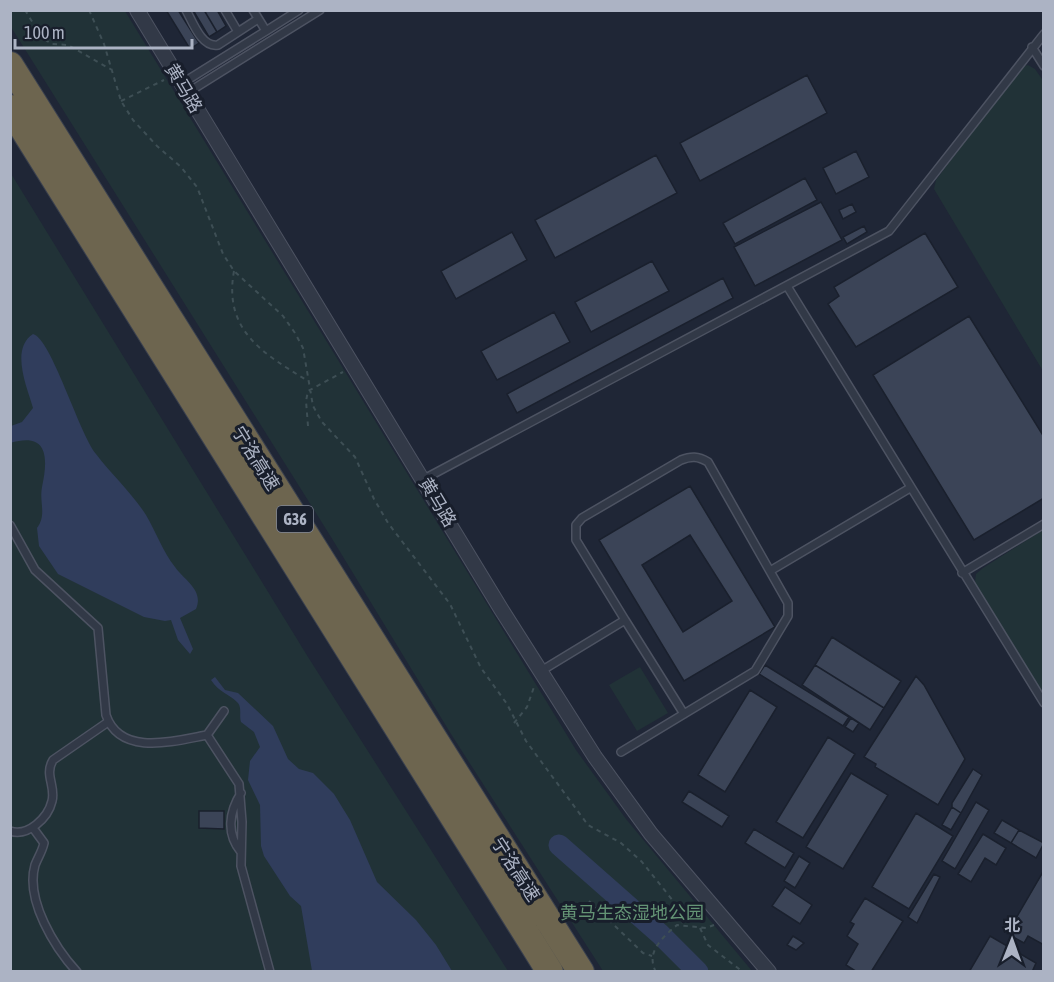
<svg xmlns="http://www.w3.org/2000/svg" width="1054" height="982" font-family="'Asap Condensed','Noto Sans SC',sans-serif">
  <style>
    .green { fill: #213237 }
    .water { fill: #303d5c }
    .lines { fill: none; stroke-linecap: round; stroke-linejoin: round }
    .river { stroke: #303d5c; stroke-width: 21 }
    .building { fill: #3b4457; stroke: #1a202d; stroke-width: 1.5; fill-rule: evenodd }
    .service-casing { stroke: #4d5362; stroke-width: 10 }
    .minor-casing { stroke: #4d5362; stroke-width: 16 }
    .motorway-casing { stroke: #3a404e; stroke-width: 28 }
    .path { stroke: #3e4f55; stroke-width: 2; stroke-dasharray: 4.5 4.5; stroke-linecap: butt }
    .service { stroke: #323947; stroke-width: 7 }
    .minor { stroke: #323947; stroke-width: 14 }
    .motorway { stroke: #6d654f; stroke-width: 26 }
    .labels { text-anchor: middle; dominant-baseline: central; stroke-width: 6; stroke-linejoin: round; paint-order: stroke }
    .shield { fill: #181e2b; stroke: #808696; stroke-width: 1.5 }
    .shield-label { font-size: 16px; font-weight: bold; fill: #acb3c4 }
    .street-label { font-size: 18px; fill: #acb3c4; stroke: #181e2b }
    .park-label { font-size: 18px; fill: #649475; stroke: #181e2b }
  </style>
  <rect width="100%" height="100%" fill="#1f2636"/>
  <path class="green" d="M11 10 125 11 576 750 626 819 752 971H603L451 734 331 537 11 27Z
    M1028 65 1035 69 1044 82 1043 371 934 189 936 180 1019 68Z
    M10 172 308 657 508 971H11Z
    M1043 530V696L975 582 976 574 983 568Z
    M640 667 668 713 637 731 609 685Z"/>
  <path class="water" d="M33 334C51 338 79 433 96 454 112 475 132 493 146 515 156 532 163 552 175 567 185 581 204 590 196 609L180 618 193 649 190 654 178 640 171 620 165 621 144 617 58 574 39 546 37 528C47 515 39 502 42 487 48 459 49 431 10 443L11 426 22 422 33 408C27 387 10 349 33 334Z
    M215 677 225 690 238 693 273 726 288 759 299 769 313 773 334 794 350 820 377 882 416 920 436 945 452 971H312L301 906 290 896 264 856 261 846 260 805 248 780 250 761 260 747 254 732 241 722C239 716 242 708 238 703 230 694 219 693 211 680Z"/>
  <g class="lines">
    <path class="river" d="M559 845 660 934 698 972"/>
  </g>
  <path class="building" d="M166 10H178L199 43 190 49Z
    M193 10H204L217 32 209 37Z
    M204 10H217L226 26 217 32Z
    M807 75 827 113 700 181 680 143Z
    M856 151 869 177 836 194 823 168Z
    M656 155 677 193 555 258 535 220Z
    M805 178 817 200 735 244 723 223Z
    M821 202 842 240 755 286 734 247Z
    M852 204 856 212 843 219 839 210Z
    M864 226 867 232 847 244 843 237Z
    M512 232 527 260 456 299 441 271Z
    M925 233 958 287 856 347 828 304 839 296 834 287Z
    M652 261 669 291 591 332 575 302Z
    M723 278 733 298 517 413 507 394Z
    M554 312 570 342 497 380 481 351Z
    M969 316 1044 437V498L974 540 873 375Z
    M690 486 775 627 684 681 599 540ZM690 535 732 601 683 632 642 565Z
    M832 637 901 681 884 708 815 665Z
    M765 665 849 717 843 726 759 674Z
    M815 665 884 708 870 730 802 685Z
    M916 676 924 685 965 759 938 805 875 767 876 764 864 757Z
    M750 690 777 707 725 792 698 775Z
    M851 718 859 723 853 732 845 727Z
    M828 737 855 754 803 838 776 822Z
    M973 769 982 775 961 813 952 807V803Z
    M851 773 888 795 843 869 806 847Z
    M689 791 729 816 722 827 682 802Z
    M976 802 989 810 955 869 942 861Z
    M952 807 961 813 951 830 942 825Z
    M199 811H224V829L199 828Z
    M916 813 953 836 909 909 872 887Z
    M1002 820 1019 830 1011 843 994 833Z
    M754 829 794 853 785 868 745 843Z
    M1019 830 1044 843 1036 858 1011 843Z
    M983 834 1006 848 996 865 985 858 971 882 958 874Z
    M799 856 810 863 795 888 784 881Z
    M1044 870V945L1028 936 1024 943 1013 937 1011 933 1014 928 1011 927Z
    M934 874 940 877 917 923 908 917Z
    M785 887 812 905 800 924 772 906Z
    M865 898 903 921 871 972H857L846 965 858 944 847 936 854 924 850 922Z
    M793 936 804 943 796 950 787 945Z
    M990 936 1036 963 1032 972H969Z"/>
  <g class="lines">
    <defs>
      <path id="service" d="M186 10C193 23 202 48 218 45L258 19
        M225 10 238 32
        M266 31 299 10
        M1032 47 1044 66
        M181 84 266 31 253 10
        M187 93 320 10
        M787 286 1044 703
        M424 479 889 231 1044 34
        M10 525 35 570 98 628 106 715C120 757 175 741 207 735L224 711
        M770 571 910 488
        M962 573 1044 524
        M541 671 625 620 684 714
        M207 735 239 784 242 822 241 866 270 972
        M621 752 755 671 788 616V603L708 462C698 456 691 456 681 460L582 518 576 525V540L625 620
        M33 828 44 843C42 852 38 857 35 865 25 900 55 948 77 972
        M10 831C28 837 48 818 52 801 56 786 44 775 53 760L108 722
        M241 852C226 834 229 812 241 793"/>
      <path id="minor" d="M137 10 501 609 595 757 651 834 769 972"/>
      <path id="motorway" d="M10 65 581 972
        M10 108 550 972"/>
    </defs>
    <use href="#service" class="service-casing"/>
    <use href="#minor" class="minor-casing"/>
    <use href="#motorway" class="motorway-casing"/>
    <path class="path" d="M25 10 42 38 52 44 68 45 112 70
      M89 10 104 44 121 101 133 120 157 146 181 167 197 187 223 254 234 271 283 316 295 333 303 348 313 406 322 422 355 457 374 499 388 523 450 604 481 668 507 704 526 741 588 825 621 843 642 862 678 907 683 924
      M121 101 164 80
      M234 271C223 331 264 354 308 381
      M308 426 306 401 308 391 343 372
      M514 723 527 707 534 687
      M589 901 643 953 652 956
      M700 928 708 945 743 972
      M656 972C645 952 663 937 677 925L706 928 714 925"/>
    <use href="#service" class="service"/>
    <use href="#minor" class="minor"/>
    <use href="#motorway" class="motorway"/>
  </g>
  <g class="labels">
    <rect class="shield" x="277" y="506" width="36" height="26" rx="4.5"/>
    <g class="shield-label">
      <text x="295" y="519">G36</text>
    </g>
    <g class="street-label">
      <text transform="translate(184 88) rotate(59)">黄马路</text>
      <text transform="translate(256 458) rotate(58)">宁洛高速</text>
      <text transform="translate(438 502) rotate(59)">黄马路</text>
      <text transform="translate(516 869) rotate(57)">宁洛高速</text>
    </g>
    <g class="park-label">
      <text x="632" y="912">黄马生态湿地公园</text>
    </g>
  </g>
  <rect width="1054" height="982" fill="none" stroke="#acb3c4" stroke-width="24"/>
  <g transform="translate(1012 940) rotate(1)" stroke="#181e2b" stroke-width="4.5" paint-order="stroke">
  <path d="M0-4.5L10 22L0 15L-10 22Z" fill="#acb3c4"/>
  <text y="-9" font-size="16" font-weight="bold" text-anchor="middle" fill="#acb3c4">北</text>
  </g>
  <path d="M15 39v9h177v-9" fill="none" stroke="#acb3c4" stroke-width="3"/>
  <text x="24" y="39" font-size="18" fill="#acb3c4" stroke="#181e2b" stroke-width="4.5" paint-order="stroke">100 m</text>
</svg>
